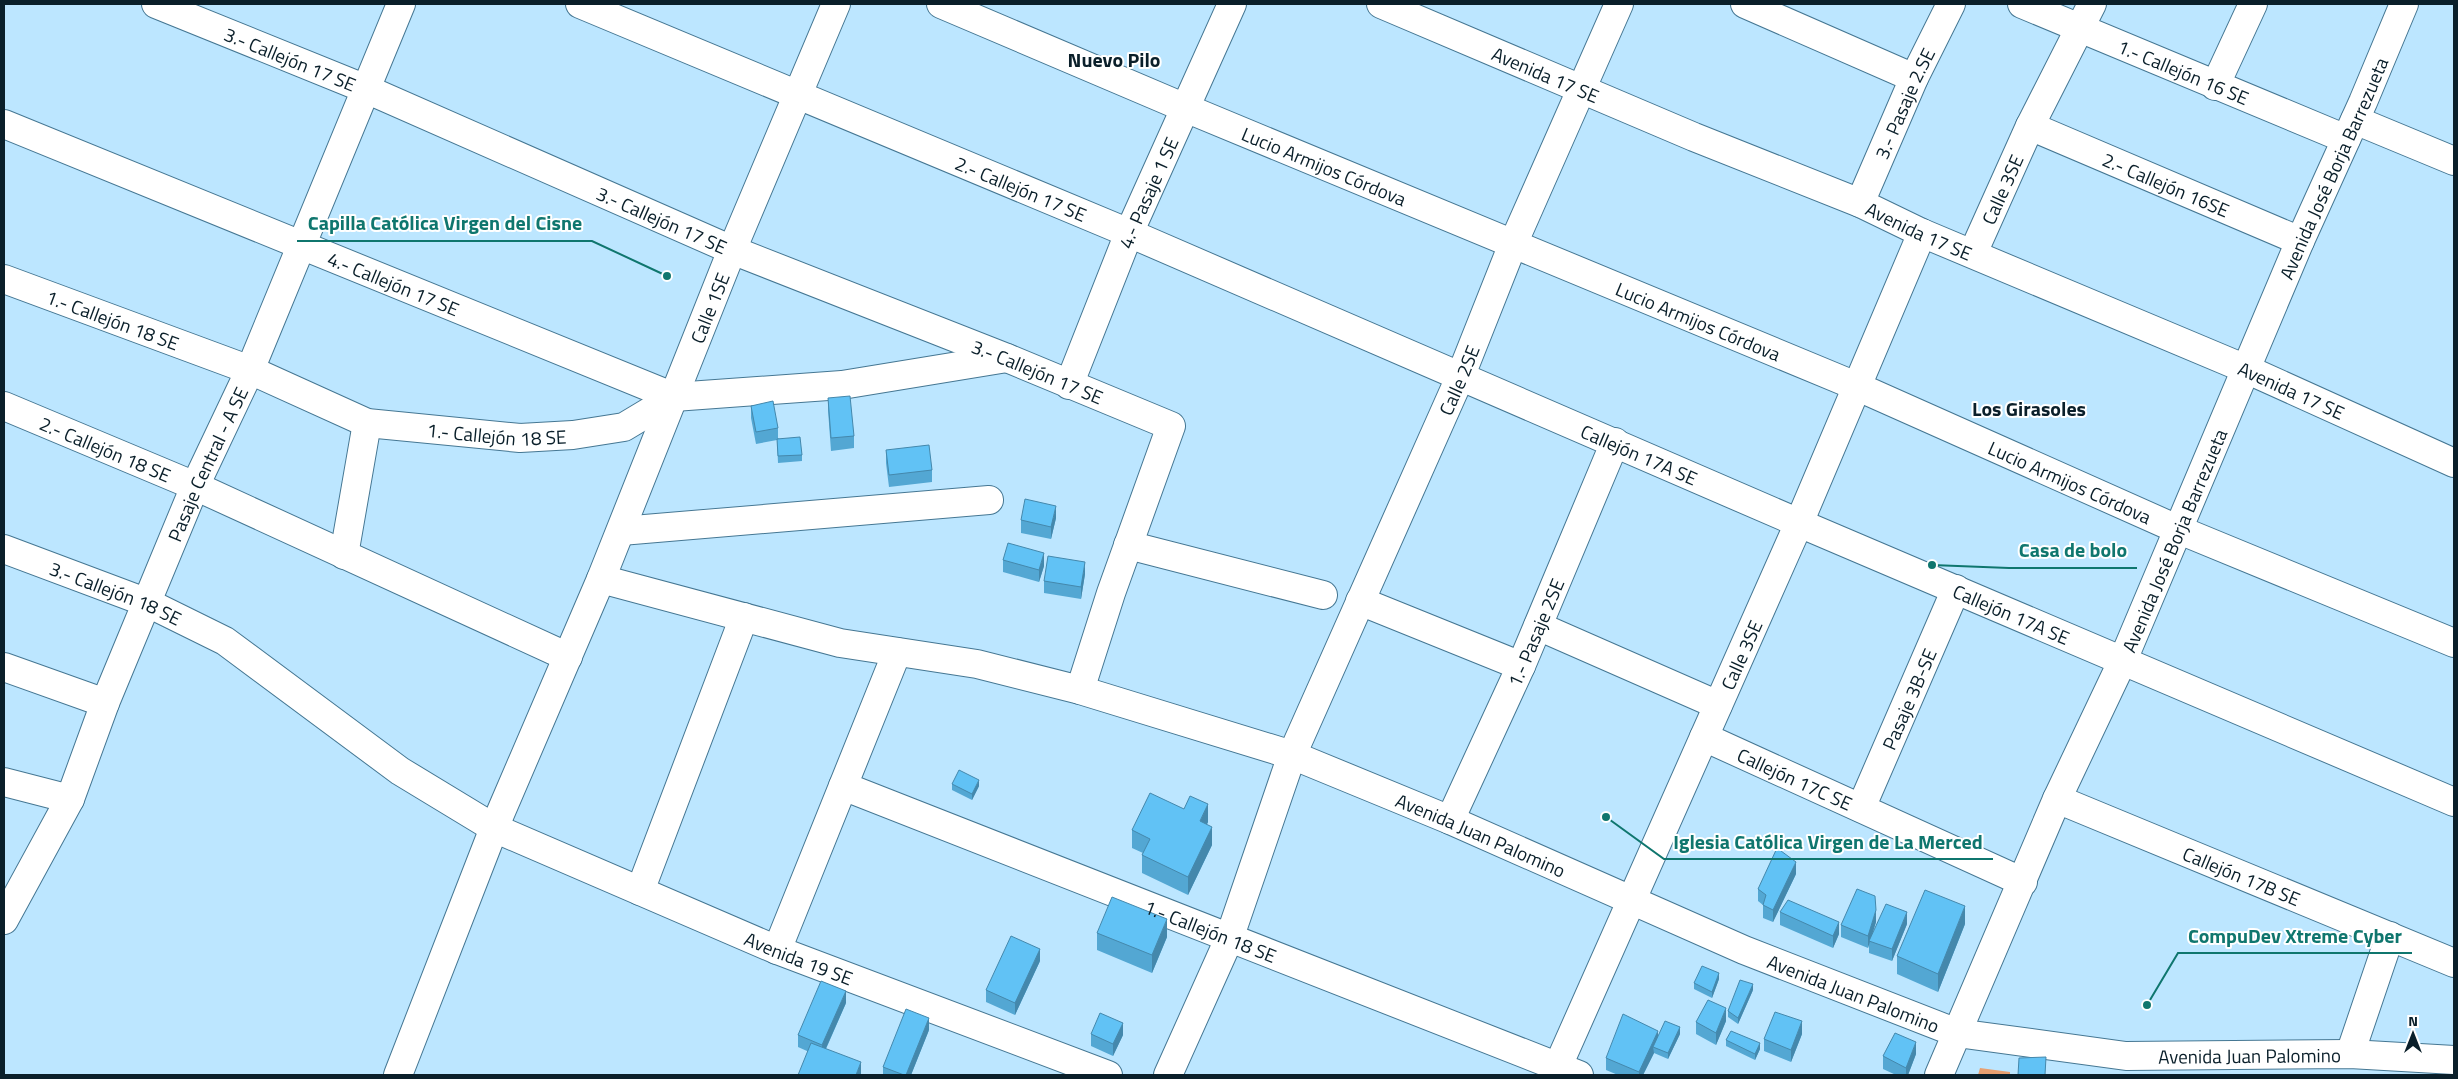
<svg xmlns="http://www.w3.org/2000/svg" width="2458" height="1079" font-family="'Titillium Web',sans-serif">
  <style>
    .green { fill: #e7a071 }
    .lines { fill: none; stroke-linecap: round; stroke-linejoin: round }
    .minor-casing { stroke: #457793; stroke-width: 30 }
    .minor { stroke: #fff; stroke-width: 28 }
    .wall { fill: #53a7d3 }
    .shaded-wall { fill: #4488ac }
    .building { fill: #61c2f5; stroke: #4488ac }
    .labels { text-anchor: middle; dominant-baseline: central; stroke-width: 4; stroke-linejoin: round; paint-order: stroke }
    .street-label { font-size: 19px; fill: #0a1f2a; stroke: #fff }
    .neighbourhood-label { font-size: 20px; font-weight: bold; fill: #0a1f2a; stroke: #fff }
    .leader { fill: none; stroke: #0f766e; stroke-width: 2 }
    .callout-dot { fill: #0f766e; stroke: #fff; stroke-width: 2 }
    .callout-label { font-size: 20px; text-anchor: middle; font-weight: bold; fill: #0f766e; stroke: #fff; stroke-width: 4; stroke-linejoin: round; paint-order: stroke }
  </style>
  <rect width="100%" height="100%" fill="#bce6ff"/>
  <path class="green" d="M1980 1068 2010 1072V1075H1978Z"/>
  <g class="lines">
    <defs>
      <g id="minor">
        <path id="s1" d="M156 4 366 89 732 250 1007 358 1171 426 1111 593 1080 690"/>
        <path id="s2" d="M580 4 1129 233 1799 523 2454 802"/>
        <path id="s3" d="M941 4 1183 107 1856 386 2177 529 2454 643"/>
        <path id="s4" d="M1381 4 1694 137 1860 203 1922 233 2246 369 2454 463"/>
        <path d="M1745 4 1914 78"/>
        <path id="s5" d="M2022 4 2346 139"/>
        <path d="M2215 86 2253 4"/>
        <path d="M2355 120 2454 161"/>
        <path id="s6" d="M4 124 674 397"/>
        <path id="s7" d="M2030 126 2300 241"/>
        <path id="s8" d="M1860 203 1914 78 1951 4"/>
        <path id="s9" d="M1973 253 2030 126 2092 4"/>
        <path id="s10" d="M4 279 250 370 367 423 520 438 573 435 624 427 674 397 842 385 1007 358"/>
        <path id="s11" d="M1069 385 1129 233 1232 4"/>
        <path id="s12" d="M4 406 195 486 568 657"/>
        <path d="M621 531 989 500"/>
        <path d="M1128 545 1323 595"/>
        <path id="s13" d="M4 549 148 603 225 641 400 771 494 828 777 950 1108 1075"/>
        <path d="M344 555 367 423"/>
        <path id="s14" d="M601 579 840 643 977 664 1080 690 1292 755 1450 820 1744 950 1957 1033 2126 1056 2350 1054 2454 1060"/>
        <path d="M1360 601 1521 666"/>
        <path d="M1538 626 1718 705"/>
        <path d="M4 667 105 703"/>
        <path id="s15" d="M1704 737 2023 882"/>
        <path d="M4 782 70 799"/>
        <path id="s16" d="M843 786 1579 1075"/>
        <path id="s17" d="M2057 799 2454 963"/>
        <path id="s18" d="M1861 808 1956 589"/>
        <path id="s19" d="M1450 820 1521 666 1615 442"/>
        <path d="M640 891 744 617"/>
        <path id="s20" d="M4 920 70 799 105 703 195 486 250 370 401 4"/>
        <path d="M777 950 897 652"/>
        <path d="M2350 1054 2390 936"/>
        <path id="s21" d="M398 1075 494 828 601 579 732 250 836 4"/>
        <path id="s22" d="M1168 1075 1229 939 1292 755 1461 375 1513 244 1619 4"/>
        <path id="s23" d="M1554 1075 1799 523 1922 233"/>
        <path id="s24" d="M1939 1075 2057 799 2123 660 2300 241 2363 102 2404 4"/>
      </g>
    </defs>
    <use href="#minor" class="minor-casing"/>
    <use href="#minor" class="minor"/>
  </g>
  <path class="wall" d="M828 398 854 436V448L831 451 828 410Z
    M751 406 778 428V438L802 455V461L778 463 777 440 756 444 751 418Z
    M886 450 932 470V482L889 487 886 463Z
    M1056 518 1051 539 1021 533V520Z
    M1003 560 1044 566 1039 582 1003 572Z
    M1085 574 1081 599 1044 593V581Z
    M952 784 979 786 972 800 952 790Z
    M1208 822 1207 824 1212 845 1188 895 1142 873V855L1143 853 1132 848V830Z
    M1796 874 1773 922 1763 918V905L1758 901V889Z
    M1780 912 1839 934 1833 948 1780 925Z
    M1876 922 1871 938 1907 924 1892 961 1869 953V942L1868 948 1841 937V925Z
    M1965 924 1938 992 1897 974V956Z
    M1097 933 1167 937 1152 973 1097 950Z
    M1040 961 1015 1015 986 1002V990Z
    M1719 979 1712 998 1694 989V983Z
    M1753 990 1738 1024 1728 1017V1011Z
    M846 1003 826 1049 861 1075 798 1047V1035Z
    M1726 1021 1716 1045 1696 1034V1022Z
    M929 1030 911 1075H883V1067Z
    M1091 1034 1123 1035 1113 1056 1091 1046Z
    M1680 1034 1668 1059 1654 1053 1643 1075H1618L1606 1070V1058Z
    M1802 1034 1791 1062 1764 1051V1039Z
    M1726 1040 1760 1049 1755 1060 1726 1046Z
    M1916 1054 1908 1075H1896L1883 1069V1056Z"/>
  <path class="shaded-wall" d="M1056 506V518L1051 539V527Z
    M1044 553V566L1039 582V570Z
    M1085 562V574L1081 599V587Z
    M979 780V786L972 800V794Z
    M1208 804V822L1200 839V821Z
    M1212 827V845L1188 895V877Z
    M1796 862V874L1773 922V910Z
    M1965 906V924L1938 992V974Z
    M1876 910V922L1868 948V936Z
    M1907 912V924L1892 961V949Z
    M1167 919V937L1152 973V955Z
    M1839 922V934L1833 948V936Z
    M1040 949V961L1015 1015V1003Z
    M1719 973V979L1712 998V992Z
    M1753 984V990L1738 1024V1018Z
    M846 991V1003L822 1057V1045Z
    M1726 1008V1021L1716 1045V1033Z
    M929 1018V1030L911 1075H906Z
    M1802 1021V1034L1791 1062V1050Z
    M1123 1023V1035L1113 1056V1044Z
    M1680 1027V1034L1668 1059V1053Z
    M1658 1031V1043L1653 1047 1654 1053 1643 1075H1639V1072Z
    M1916 1042V1054L1908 1075H1906V1068Z
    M1760 1043V1049L1755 1060V1054Z
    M861 1062V1075H856Z"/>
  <path class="building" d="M850 396 854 436 831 438 828 398Z
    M773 401 778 428 756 432 751 406Z
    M800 437 802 455 778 456 777 439Z
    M929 445 932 470 889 475 886 450Z
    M1025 499 1056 506 1051 527 1021 520Z
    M1008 543 1044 553 1039 570 1003 560Z
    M1048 556 1085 562 1081 587 1044 581Z
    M959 770 979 780 972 794 952 784Z
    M1150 793 1184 809 1190 796 1208 804 1200 821 1212 827 1188 877 1142 855 1150 839 1132 830Z
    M1777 848 1796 862 1773 910 1763 905 1766 895 1758 889Z
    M1857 889 1875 896 1876 910 1868 936 1841 925Z
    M1925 890 1965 906 1938 974 1897 956Z
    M1112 897 1167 919 1152 955 1097 933Z
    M1788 900 1839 922 1833 936 1780 912Z
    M1886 904 1907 912 1892 949 1869 941Z
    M1011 936 1040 949 1015 1003 986 990Z
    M1702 966 1719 973 1712 992 1694 983Z
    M1740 980 1753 984 1738 1018 1728 1011Z
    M821 981 846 991 822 1045 798 1035Z
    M1708 1000 1726 1008 1716 1033 1696 1022Z
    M906 1009 929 1018 906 1075H904L883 1067Z
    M1775 1012 1802 1021 1791 1050 1764 1039Z
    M1100 1013 1123 1023 1113 1044 1091 1034Z
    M1623 1014 1658 1031 1639 1072 1606 1058Z
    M1665 1021 1680 1027 1668 1053 1653 1047Z
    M1731 1031 1760 1043 1755 1054 1726 1040Z
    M1895 1033 1916 1042 1906 1068 1883 1056Z
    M811 1043 861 1062 856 1075H798Z
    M2046 1057 2045 1075H2018L2019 1058Z"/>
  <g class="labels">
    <g class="street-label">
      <text stroke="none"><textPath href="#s1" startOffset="145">3.- Callejón 17 SE</textPath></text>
      <text stroke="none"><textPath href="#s5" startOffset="175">1.- Callejón 16 SE</textPath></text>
      <text stroke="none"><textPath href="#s4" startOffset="179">Avenida 17 SE</textPath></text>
      <text stroke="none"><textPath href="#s8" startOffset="109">3.- Pasaje 2.SE</textPath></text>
      <text stroke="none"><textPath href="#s3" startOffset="416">Lucio Armijos Córdova</textPath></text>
      <text stroke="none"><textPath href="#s24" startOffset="989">Avenida José Borja Barrezueta</textPath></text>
      <text stroke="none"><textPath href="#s7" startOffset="148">2.- Callejón 16SE</textPath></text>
      <text stroke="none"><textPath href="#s2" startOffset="478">2.- Callejón 17 SE</textPath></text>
      <text stroke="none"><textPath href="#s9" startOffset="70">Calle 3SE</textPath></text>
      <text stroke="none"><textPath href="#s11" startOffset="208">4.- Pasaje 1 SE</textPath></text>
      <text stroke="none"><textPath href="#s1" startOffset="550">3.- Callejón 17 SE</textPath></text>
      <text stroke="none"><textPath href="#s4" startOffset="584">Avenida 17 SE</textPath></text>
      <text stroke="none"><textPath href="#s6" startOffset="421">4.- Callejón 17 SE</textPath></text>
      <text stroke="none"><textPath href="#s21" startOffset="828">Calle 1SE</textPath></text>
      <text stroke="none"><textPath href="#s10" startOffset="116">1.- Callejón 18 SE</textPath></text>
      <text stroke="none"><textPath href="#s3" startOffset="821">Lucio Armijos Córdova</textPath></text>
      <text stroke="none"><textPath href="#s1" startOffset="955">3.- Callejón 17 SE</textPath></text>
      <text stroke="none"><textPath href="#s22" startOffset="754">Calle 2SE</textPath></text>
      <text stroke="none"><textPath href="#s4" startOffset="989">Avenida 17 SE</textPath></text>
      <text stroke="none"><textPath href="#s10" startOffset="521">1.- Callejón 18 SE</textPath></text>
      <text stroke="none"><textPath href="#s12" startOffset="110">2.- Callejón 18 SE</textPath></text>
      <text stroke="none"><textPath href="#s2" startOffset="1151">Callejón 17A SE</textPath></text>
      <text stroke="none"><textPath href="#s20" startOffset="500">Pasaje Central - A SE</textPath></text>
      <text stroke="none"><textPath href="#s3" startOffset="1226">Lucio Armijos Córdova</textPath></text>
      <text stroke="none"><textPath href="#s24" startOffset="584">Avenida José Borja Barrezueta</textPath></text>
      <text stroke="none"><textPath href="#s13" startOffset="120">3.- Callejón 18 SE</textPath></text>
      <text stroke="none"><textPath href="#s2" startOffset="1556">Callejón 17A SE</textPath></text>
      <text stroke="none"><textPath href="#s19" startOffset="206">1.- Pasaje 2SE</textPath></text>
      <text stroke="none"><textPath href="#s23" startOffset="460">Calle 3SE</textPath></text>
      <text stroke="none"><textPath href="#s18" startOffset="119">Pasaje 3B-SE</textPath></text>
      <text stroke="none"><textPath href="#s15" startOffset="100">Callejón 17C SE</textPath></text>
      <text stroke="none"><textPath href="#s14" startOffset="919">Avenida Juan Palomino</textPath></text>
      <text stroke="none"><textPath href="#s17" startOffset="200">Callejón 17B SE</textPath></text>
      <text stroke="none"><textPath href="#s16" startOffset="395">1.- Callejón 18 SE</textPath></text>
      <text stroke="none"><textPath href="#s13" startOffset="899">Avenida 19 SE</textPath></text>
      <text stroke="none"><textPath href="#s14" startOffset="1324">Avenida Juan Palomino</textPath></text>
      <text stroke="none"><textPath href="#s14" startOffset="1729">Avenida Juan Palomino</textPath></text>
    </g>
    <g class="neighbourhood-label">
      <text x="1114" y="59">Nuevo Pilo</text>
      <text x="2029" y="408">Los Girasoles</text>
    </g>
  </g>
  <path class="leader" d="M667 276L592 241H297M1932 565L2009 568H2137M1606 817L1664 859H1993M2147 1005L2178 953H2412"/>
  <g class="callout-dot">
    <circle cx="667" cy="276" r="5"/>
    <circle cx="1932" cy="565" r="5"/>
    <circle cx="1606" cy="817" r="5"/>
    <circle cx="2147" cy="1005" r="5"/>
  </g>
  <g class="callout-label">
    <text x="445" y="230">Capilla Católica Virgen del Cisne</text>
    <text x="2073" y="557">Casa de bolo</text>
    <text x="1828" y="849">Iglesia Católica Virgen de La Merced</text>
    <text x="2295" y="943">CompuDev Xtreme Cyber</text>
  </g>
  <rect width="2458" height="1079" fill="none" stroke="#0a1f2a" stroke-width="10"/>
  <g transform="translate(2413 1034)" stroke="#ffffff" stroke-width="4" paint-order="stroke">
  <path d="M0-4L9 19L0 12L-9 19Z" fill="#0a1f2a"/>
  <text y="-8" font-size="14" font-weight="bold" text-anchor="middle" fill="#0a1f2a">N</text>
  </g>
</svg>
